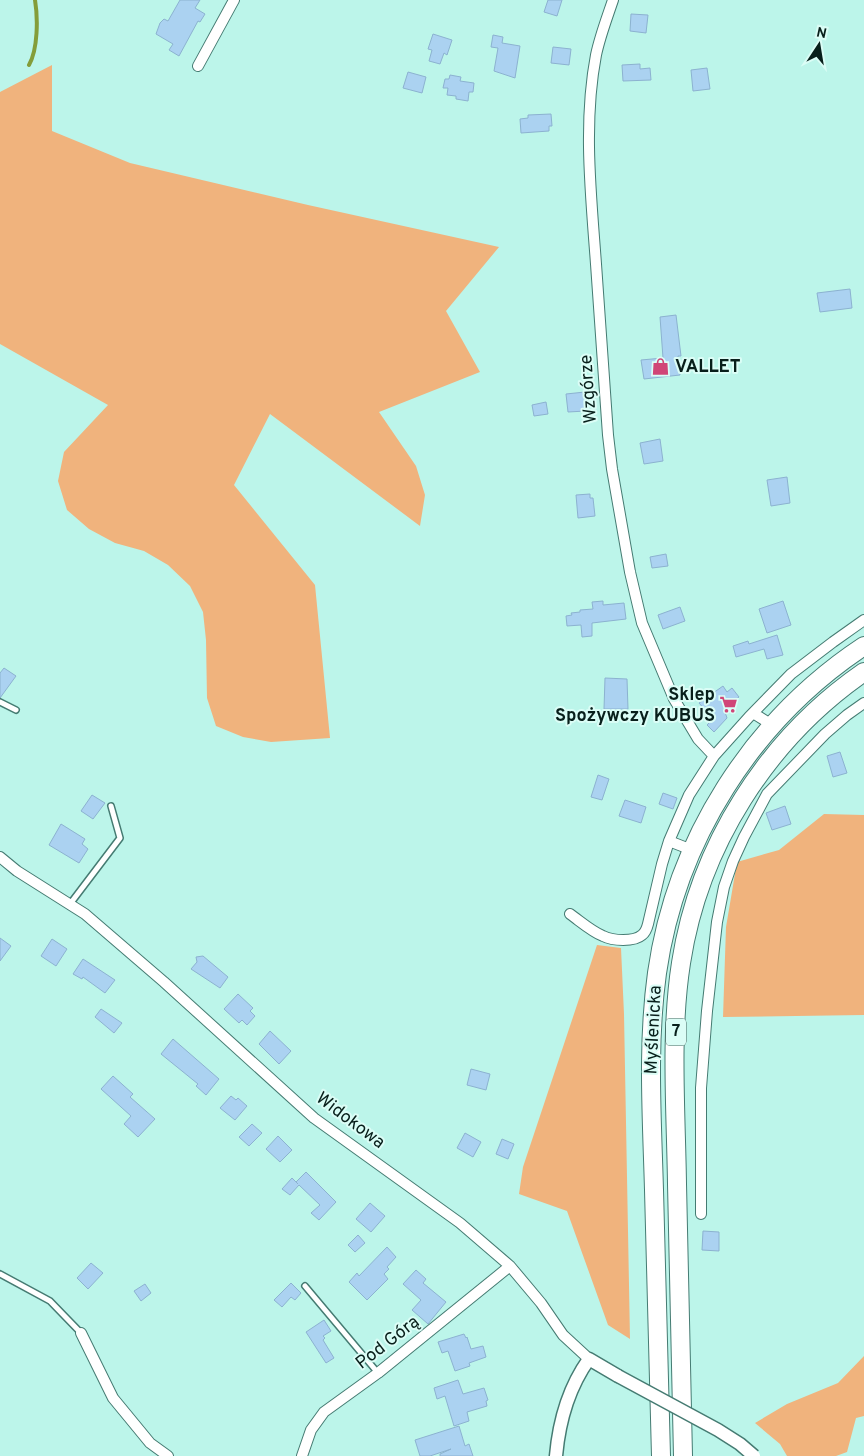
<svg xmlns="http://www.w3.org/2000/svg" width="864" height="1456" font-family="Overpass,sans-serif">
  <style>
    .green { fill: #f0b37d }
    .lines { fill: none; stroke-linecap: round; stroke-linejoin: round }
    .stream { stroke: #849d3a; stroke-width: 4 }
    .building { fill: #abd2f1; stroke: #8cb2d0 }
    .service-casing { stroke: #457b72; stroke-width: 8 }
    .minor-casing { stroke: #457b72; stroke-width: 12 }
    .tertiary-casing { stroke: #457b72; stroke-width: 15 }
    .trunk-casing { stroke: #457b72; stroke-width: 20 }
    .service { stroke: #fff; stroke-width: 5 }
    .minor { stroke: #fff; stroke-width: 10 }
    .tertiary { stroke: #fff; stroke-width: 12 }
    .trunk { stroke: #fff; stroke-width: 18 }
    .tertiary-bridge-casing { stroke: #457b72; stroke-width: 15; stroke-linecap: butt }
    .tertiary-bridge { stroke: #fff; stroke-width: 12 }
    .labels { text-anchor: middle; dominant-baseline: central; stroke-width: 4; stroke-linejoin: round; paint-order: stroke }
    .shield { fill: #dbfdf6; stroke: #47625d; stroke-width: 1 }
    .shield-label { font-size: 16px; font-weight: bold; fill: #081f1b }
    .poi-label { font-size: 18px; font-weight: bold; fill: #081f1b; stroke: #dbfdf6; text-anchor: start }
    .street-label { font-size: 18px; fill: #081f1b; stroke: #dbfdf6 }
  </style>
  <rect width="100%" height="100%" fill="#bcf5ea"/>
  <path class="green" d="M52 65V131L130 163 308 205 499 247 446 311 480 372 379 412 416 466 425 495 420 526 270 414 234 485 315 585 330 738 271 742 243 737 216 726 207 698 206 640 203 612 190 586 168 565 144 551 115 543 89 529 67 510 58 481 64 452 108 405 0 344V92Z
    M824 814 864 815V1015L723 1017 726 927 737 862 779 850Z
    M597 945 621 948 624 1014 630 1339 608 1325 567 1211 519 1194 523 1167Z
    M864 1356V1416L856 1418 847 1452 836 1456H787L780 1444 755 1423 787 1404 838 1383Z"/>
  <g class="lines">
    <path class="stream" d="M29 65C38 49 38 18 35 0"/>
  </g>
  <path class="building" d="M180 0H200L195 8 205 14 200 22 198 21 179 56 169 50 173 44 156 34 160 23 164 19 168 21Z
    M548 0H562L557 16 544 12Z
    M631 14 648 15 646 33 630 31Z
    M433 34 452 40 447 55 444 53 440 64 429 61 432 50 428 49Z
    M493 35 503 37 502 43 520 46 515 78 494 71 498 48 491 47Z
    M553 47 571 49 569 65 551 63Z
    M640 64V69L650 68 651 80 623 81 622 65Z
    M707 68 710 89 693 91 691 70Z
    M408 72 426 77 422 93 403 88Z
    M450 75 461 77 460 81 474 83 473 92H469L468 101 456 99V96L447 95 448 88H443L445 79H449Z
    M551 114 552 126H549V131L521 133 520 119 528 118V115Z
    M850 289 852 308 820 312 817 293Z
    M676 315 681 356H678L680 375 644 379 641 360 663 358 660 317Z
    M585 392 586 411 568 412 566 394Z
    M546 402 548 414 534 416 532 405Z
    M660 439 663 461 644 464 640 443Z
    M787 477 790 503 771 506 767 480Z
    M590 494V498H593L595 516 578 518 576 495Z
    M666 554 668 566 652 568 650 557Z
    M603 601V605L624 603 626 619 592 623V636L582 637 581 625 567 626 566 616 572 615 571 613 580 612V610L593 609 592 602Z
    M783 601 791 625 767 633 759 609Z
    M680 607 685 621 663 629 658 615Z
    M777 635 783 655 767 659 764 649 736 657 733 646 748 641 749 644Z
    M4 668 16 676 0 698V673Z
    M605 678 627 679 628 709H604Z
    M723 686 727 692 732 688 739 697 724 709 727 718 714 732 707 725 711 721 703 711 705 710 699 703Z
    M840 752 847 773 833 777 827 756Z
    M598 775 609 779 602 800 591 797Z
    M663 793 677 798 673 809 659 804Z
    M92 795 105 803 93 819 81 811Z
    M625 800 646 807 641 823 619 816Z
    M785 806 791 824 772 830 766 813Z
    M61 824 85 839 82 844 88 849 79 863 49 845Z
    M0 938 11 946 0 961Z
    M52 939 67 949 56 966 41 956Z
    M203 956 228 977 220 988 191 969 197 962 196 957Z
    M83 959 115 980 105 993 83 977 82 979 73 974Z
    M238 994 253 1008 250 1011 255 1016 247 1025 242 1020 239 1023 224 1009Z
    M101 1009 122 1023 114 1033 95 1017Z
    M270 1031 291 1051 279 1064 259 1044Z
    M173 1039 219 1079 206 1095 196 1086 198 1084 161 1054Z
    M471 1069 490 1074 486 1090 467 1085Z
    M113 1076 133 1094 130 1097 155 1119 138 1137 124 1124 131 1116 101 1089Z
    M231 1096 236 1100 238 1098 247 1106 235 1120 220 1108Z
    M252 1124 262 1133 249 1146 239 1137Z
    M465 1133 481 1142 473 1157 457 1148Z
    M278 1136 292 1150 280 1162 266 1149Z
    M502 1139 514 1144 508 1159 496 1154Z
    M306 1172 336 1202 319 1220 311 1213 320 1205 299 1185 290 1195 282 1189 292 1178 298 1184 296 1182Z
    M370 1203 385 1216 371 1232 356 1219Z
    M703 1231 719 1232V1251L702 1250Z
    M358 1235 365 1243 355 1252 348 1245Z
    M387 1247 396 1257 387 1267 389 1269 384 1274 388 1279 367 1300 349 1282 357 1273 359 1276Z
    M91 1263 103 1273 88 1289 77 1278Z
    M416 1270 426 1279 423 1283 446 1302 428 1324 412 1310 421 1300 403 1284Z
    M291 1283 301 1293 295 1300 291 1297 282 1307 274 1300Z
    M145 1284 151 1293 141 1301 134 1291Z
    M324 1320 331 1331 323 1336 325 1338 323 1340 334 1358 326 1363 306 1332Z
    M464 1334 466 1338 467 1337 471 1349 483 1346 486 1357 469 1363 470 1366 455 1371 448 1351 442 1353 438 1342Z
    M458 1380 463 1394 484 1388 488 1400 486 1401 487 1406 467 1412 469 1421 454 1426 445 1396 437 1399 434 1388Z
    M459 1426 465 1446 469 1444 473 1456H440V1454L451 1449 430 1456H420L415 1440Z"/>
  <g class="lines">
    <defs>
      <path id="service" d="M0 702 16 710
        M70 904 120 838 111 806
        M0 1274 50 1301 81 1333
        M305 1286 378 1373"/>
      <path id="minor" d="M613 0C607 18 600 36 596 55 583 123 591 195 596 264 600 321 604 378 608 435L612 469 630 572 642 623 674 699 698 739 714 756
        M198 66 234 0
        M753 713 772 725
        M692 850 669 841 689 795 714 756 749 717 791 674 833 642 864 620
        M0 857 17 871 85 914 164 982 314 1118 460 1223 510 1266 541 1303 563 1335 589 1359
        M570 914C580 921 591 931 603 936 613 941 634 942 642 935 646 932 647 928 648 924L662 864 669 841
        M701 1214V1088L707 1011 717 922 724 887 733 861 744 837 767 794 825 734 847 715 864 703
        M81 1333 113 1398 150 1443 168 1456
        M302 1456 311 1430 324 1412 378 1373 510 1266"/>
      <path id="tertiary" d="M556 1456C559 1422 569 1387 589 1359L618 1376"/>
      <path id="trunk" d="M661 1456C659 1367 656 1279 654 1190 652 1118 647 1045 657 973 676 840 752 720 864 646
        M683 1456C681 1365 679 1275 677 1184 676 1112 670 1033 681 963 699 846 767 739 864 672"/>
    </defs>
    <use href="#service" class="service-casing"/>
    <use href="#minor" class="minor-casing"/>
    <use href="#tertiary" class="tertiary-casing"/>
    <use href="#trunk" class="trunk-casing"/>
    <use href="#service" class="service"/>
    <use href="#minor" class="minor"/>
    <use href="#tertiary" class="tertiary"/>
    <use href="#trunk" class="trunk"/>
    <defs>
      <path id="tertiary-bridge" d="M618 1376 718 1430 740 1444 754 1456"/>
    </defs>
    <use href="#tertiary-bridge" class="tertiary-bridge-casing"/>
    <use href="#tertiary-bridge" class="tertiary-bridge"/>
  </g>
  <defs>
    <symbol id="shop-bare" viewBox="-9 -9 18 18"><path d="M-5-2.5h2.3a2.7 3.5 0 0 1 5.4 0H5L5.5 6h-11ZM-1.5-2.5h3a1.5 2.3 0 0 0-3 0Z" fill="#d04577" stroke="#dbfdf6" stroke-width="2.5" paint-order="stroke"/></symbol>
    <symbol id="supermarket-bare" viewBox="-9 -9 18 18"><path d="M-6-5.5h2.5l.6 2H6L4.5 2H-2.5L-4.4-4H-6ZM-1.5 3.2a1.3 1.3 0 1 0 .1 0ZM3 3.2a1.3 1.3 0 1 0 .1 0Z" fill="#d04577" stroke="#dbfdf6" stroke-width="2.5" paint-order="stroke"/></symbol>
  </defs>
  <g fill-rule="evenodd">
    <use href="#shop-bare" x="648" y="354" width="25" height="25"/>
    <use href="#supermarket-bare" x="716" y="692" width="25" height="25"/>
  </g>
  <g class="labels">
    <rect class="shield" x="666" y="1018.5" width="20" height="27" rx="4"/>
    <g class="shield-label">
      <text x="676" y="1032">7</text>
    </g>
    <g class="poi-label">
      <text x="675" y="367">VALLET</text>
      <text x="715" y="695" text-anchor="end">Sklep<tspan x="715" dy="21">Spożywczy KUBUS</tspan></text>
    </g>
    <g class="street-label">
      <text transform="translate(589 389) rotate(-94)">Wzgórze</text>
      <text transform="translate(654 1030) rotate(-87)">Myślenicka</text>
      <text transform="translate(350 1121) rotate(37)">Widokowa</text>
      <text transform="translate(388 1343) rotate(-38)">Pod Górą</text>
    </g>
  </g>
  <g transform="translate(819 45) rotate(12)" stroke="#dbfdf6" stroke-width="4" paint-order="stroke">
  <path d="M0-4L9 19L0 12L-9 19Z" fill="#081f1b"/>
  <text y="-8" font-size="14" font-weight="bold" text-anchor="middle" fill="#081f1b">N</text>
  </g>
</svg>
